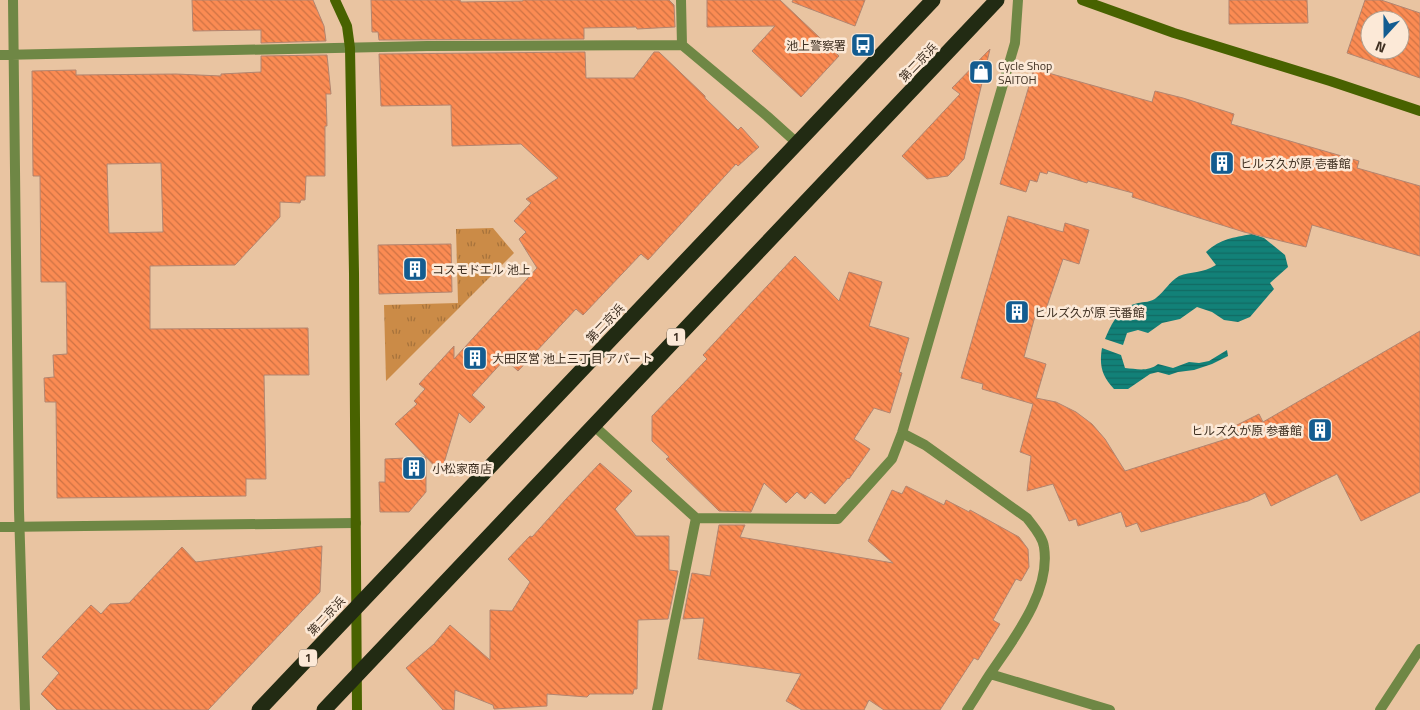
<svg xmlns="http://www.w3.org/2000/svg" width="1420" height="710" font-family="'Titillium Web','Noto Sans JP',sans-serif">
  <style>
    .park { fill: url(#park-tufts) }
    .water { fill: url(#water-rules) }
    .building { fill: url(#building-back-hatch); stroke: #b28570; fill-rule: evenodd }
    .lines { fill: none; stroke-linecap: round; stroke-linejoin: round }
    .street { stroke: #6f8745; stroke-width: 10 }
    .secondary { stroke: #486200; stroke-width: 10 }
    .highway { stroke: #222b13; stroke-width: 15 }
    .labels { text-anchor: middle; dominant-baseline: central; stroke-width: 5; stroke-linejoin: round; paint-order: stroke }
    .shield { fill: #fce9d7; stroke: #786858; stroke-width: 1 }
    .shield-label { font-size: 11px; font-weight: bold; fill: #3f3022 }
    .poi-label { font-size: 12px; fill: #3f3022; stroke: #fce9d7; text-anchor: start }
    .street-label { font-size: 12px; fill: #3f3022; stroke: #fce9d7 }
  </style>
  <defs>
    <pattern id="park-tufts" width="24" height="20" patternUnits="userSpaceOnUse" patternTransform="scale(1.25)"><rect width="24" height="20" fill="#cb8b47"/><path d="M3 7l-1-3M5 7V3M7 7l1-3M15 17l-1-3M17 17v-4M19 17l1-3" fill="none" stroke="#a6723b"/></pattern>
    <pattern id="water-rules" width="6" height="5" patternUnits="userSpaceOnUse" patternTransform="scale(1.25)"><rect width="6" height="5" fill="#128178"/><path d="M0 2.5h6" fill="none" stroke="#126a62"/></pattern>
    <pattern id="building-back-hatch" width="6" height="6" patternUnits="userSpaceOnUse" patternTransform="scale(1.25)"><rect width="6" height="6" fill="#fb8b53"/><path d="M-1 5l2 2M0 0l6 6M5-1l2 2" fill="none" stroke="#cd7244"/></pattern>
  </defs>
  <rect width="100%" height="100%" fill="#e9c4a1"/>
  <path class="park" d="M493 228 514 253 386 381 384 305 458 303 456 229Z"/>
  <path class="water" d="M1252 234 1264 238 1285 255 1288 267 1270 283 1274 289 1250 317 1238 322 1224 320 1212 312 1197 307 1180 319 1162 323 1148 333 1138 330 1127 333 1123 345 1105 339C1112 323 1119 307 1138 303 1143 302 1152 302 1156 298 1165 291 1169 282 1179 276 1191 271 1202 274 1216 265L1206 252C1222 238 1232 238 1252 234Z
    M1102 348 1121 355 1125 368C1137 369 1148 372 1158 364L1173 368 1189 362 1199 363 1209 361 1227 350 1228 356 1212 364 1194 370 1178 372 1169 375 1158 372 1150 374 1128 389H1114C1102 376 1099 366 1102 348Z"/>
  <path class="building" d="M192 0H313L324 26 326 41 261 43V30L193 31Z
    M371 0H460L461 2 523 1V0H669L674 5 675 27 637 29 636 27 584 28V39L379 40 378 32H372Z
    M707 0H780L839 56 801 97 752 51 775 26 707 27Z
    M793 0H865L855 26 792 2Z
    M1229 0H1307L1308 23 1229 24Z
    M1365 0H1381L1420 13V78L1347 53ZM1370 20H1400V50H1370Z
    M990 49 964 159 948 176 927 179 902 156 960 94 952 88Z
    M585 52 586 78H634L654 52H659L705 96V98L738 130 741 127 759 147 738 166 736 164 648 260 641 254 583 315 576 309 518 371 505 359 472 395 485 407 470 423 459 413 441 473 395 424 417 404 414 401 425 389 419 384 454 346V359L537 268 519 239 526 232 514 221 531 203 526 199 558 178 521 144 452 146 451 105 381 106 379 54Z
    M327 55 331 94H326L327 126H325V176H306L305 200H301L300 203 280 202V217L235 265 150 266V329L308 328 309 375H264L266 479H246V496L57 498 56 402H45L44 378 54 377 53 355 67 354 66 282H41L40 176H33L32 71 76 70V75L176 74 221 76V74L261 72V56ZM161 163 163 232 109 233 107 164Z
    M1034 69 1152 102 1155 91 1183 98 1234 114 1231 124 1359 161 1357 168 1420 186V256L1312 225 1306 247 1244 232 1132 197 1133 193 1088 181 1087 183 1048 171 1047 174 1040 172 1037 182 1030 180 1026 192 1000 184Z
    M1008 216 1063 232 1065 223 1089 230 1079 264 1063 259 1043 318 1035 316 1024 357 1046 364 1036 398 1056 402 1076 412 1092 424 1105 439 1125 471 1239 435 1235 426 1259 414 1263 422 1420 331V492L1361 521 1337 474 1271 506 1265 493 1248 501 1141 532 1137 523 1126 527 1121 512 1078 526 1076 519 1069 521 1053 484 1027 491 1031 456 1020 452 1033 404 982 389 983 384 961 378Z
    M451 244 452 292 379 294 378 245Z
    M795 256 839 301 849 272 882 282 869 326 909 338 899 372 902 373 890 413 874 408 854 439 870 449 849 479 848 478 825 504 811 492 805 499 797 492 786 503 764 483 751 512 719 511 666 459 669 457 652 441V416L707 359 703 355Z
    M426 457V492L409 512H380L379 482H385V459Z
    M600 463 632 491 615 509 636 536H669V570L678 571 668 619 638 620 637 689H634L633 694H590L587 697 547 694V706L494 709 493 705 455 690 454 710H443L406 668 434 644 450 625 490 660V610L512 611 530 582 508 559 530 536 532 537 566 499Z
    M906 486 944 505 946 500 969 512 970 510 1019 537 1028 549 1029 567 1021 581 1016 579 993 620 1000 624 978 660 974 658 940 710H884L869 700 864 710H802L786 701 801 674 698 659 704 618 683 619 692 573 710 576 719 525H745L740 537 893 563 868 541 892 490 902 494Z
    M322 546 320 592 208 710H57L41 694 59 673 42 657 91 605 101 614 110 604 129 603 182 547 196 562Z"/>
  <g class="lines">
    <path class="street" d="M13 0 19 510 25 710
      M681 0 682 45
      M0 55 427 46 682 45 767 116 797 143
      M593 425 696 518 838 519 892 459 902 433 1015 43 1018 0
      M902 433 925 445 1027 518C1033 526 1043 537 1044 547 1051 591 1015 637 992 671 983 684 976 697 967 710
      M0 527 356 523
      M990 674 1110 710
      M657 710 696 518
      M1380 710 1420 649"/>
    <path class="secondary" d="M335 0 347 26 350 48 354 273 357 710
      M1082 0 1174 33 1330 81 1420 111"/>
    <path class="highway" d="M259 710 933 0
      M324 710 997 0"/>
  </g>
  <defs>
    <symbol id="bus-square" viewBox="-11 -11 22 22"><rect x="-9" y="-9" width="18" height="18" rx="4" fill="#135c90" stroke="#fce9d7"/><path d="M-5-6H5V4H4V6H2V4H-2V6H-4V4H-5ZM-3.5-4V0h7V-4ZM-3.5 1.2v1.5H-2V1.2ZM2 1.2v1.5H3.5V1.2Z" fill="#fff"/></symbol>
    <symbol id="shop-square" viewBox="-11 -11 22 22"><rect x="-9" y="-9" width="18" height="18" rx="4" fill="#135c90" stroke="#fce9d7"/><path d="M-5-2.5h2.3a2.7 3.5 0 0 1 5.4 0H5L5.5 6h-11ZM-1.5-2.5h3a1.5 2.3 0 0 0-3 0Z" fill="#fff"/></symbol>
    <symbol id="building-square" viewBox="-11 -11 22 22"><rect x="-9" y="-9" width="18" height="18" rx="4" fill="#135c90" stroke="#fce9d7"/><path d="M-4-6H4V6H1V3H-1V6H-4ZM-2.5-4.3h1.7v1.8h-1.7ZM.8-4.3h1.7v1.8H.8ZM-2.5-1h1.7V.8h-1.7ZM.8-1h1.7V.8H.8Z" fill="#fff"/></symbol>
  </defs>
  <g fill-rule="evenodd">
    <use href="#bus-square" x="849" y="31" width="28" height="28"/>
    <use href="#shop-square" x="967" y="58" width="28" height="28"/>
    <use href="#building-square" x="1208" y="149" width="28" height="28"/>
    <use href="#building-square" x="401" y="255" width="28" height="28"/>
    <use href="#building-square" x="1003" y="298" width="28" height="28"/>
    <use href="#building-square" x="461" y="344" width="28" height="28"/>
    <use href="#building-square" x="1306" y="416" width="28" height="28"/>
    <use href="#building-square" x="400" y="454" width="28" height="28"/>
  </g>
  <g class="labels">
    <g class="shield">
      <rect x="667" y="328.5" width="18" height="17" rx="4"/>
      <rect x="299" y="649.5" width="18" height="17" rx="4"/>
    </g>
    <g class="shield-label">
      <text x="676" y="337">1</text>
      <text x="308" y="658">1</text>
    </g>
    <g class="poi-label">
      <text x="846" y="45" text-anchor="end">池上警察署</text>
      <text x="998" y="65">Cycle Shop<tspan x="998" dy="14">SAITOH</tspan></text>
      <text x="1240" y="163">ヒルズ久が原 壱番館</text>
      <text x="432" y="269">コスモドエル 池上</text>
      <text x="1034" y="312">ヒルズ久が原 弐番館</text>
      <text x="492" y="358">大田区営 池上三丁目 アパート</text>
      <text x="1302" y="430" text-anchor="end">ヒルズ久が原 参番館</text>
      <text x="432" y="468">小松家商店</text>
    </g>
    <g class="street-label">
      <text transform="translate(918 62) rotate(-46)">第二京浜</text>
      <text transform="translate(605 323) rotate(-46)">第二京浜</text>
      <text transform="translate(326 616) rotate(-47)">第二京浜</text>
    </g>
  </g>
  <g transform="translate(1385 35) rotate(201)"><circle r="24" fill="#fce9d7" stroke="#b09f8f"/>
  <path d="M0-4L9 19L0 12L-9 19Z" fill="#135c90"/>
  <text y="-8" font-size="14" font-weight="bold" text-anchor="middle" fill="#3f3022">N</text>
  </g>
</svg>
